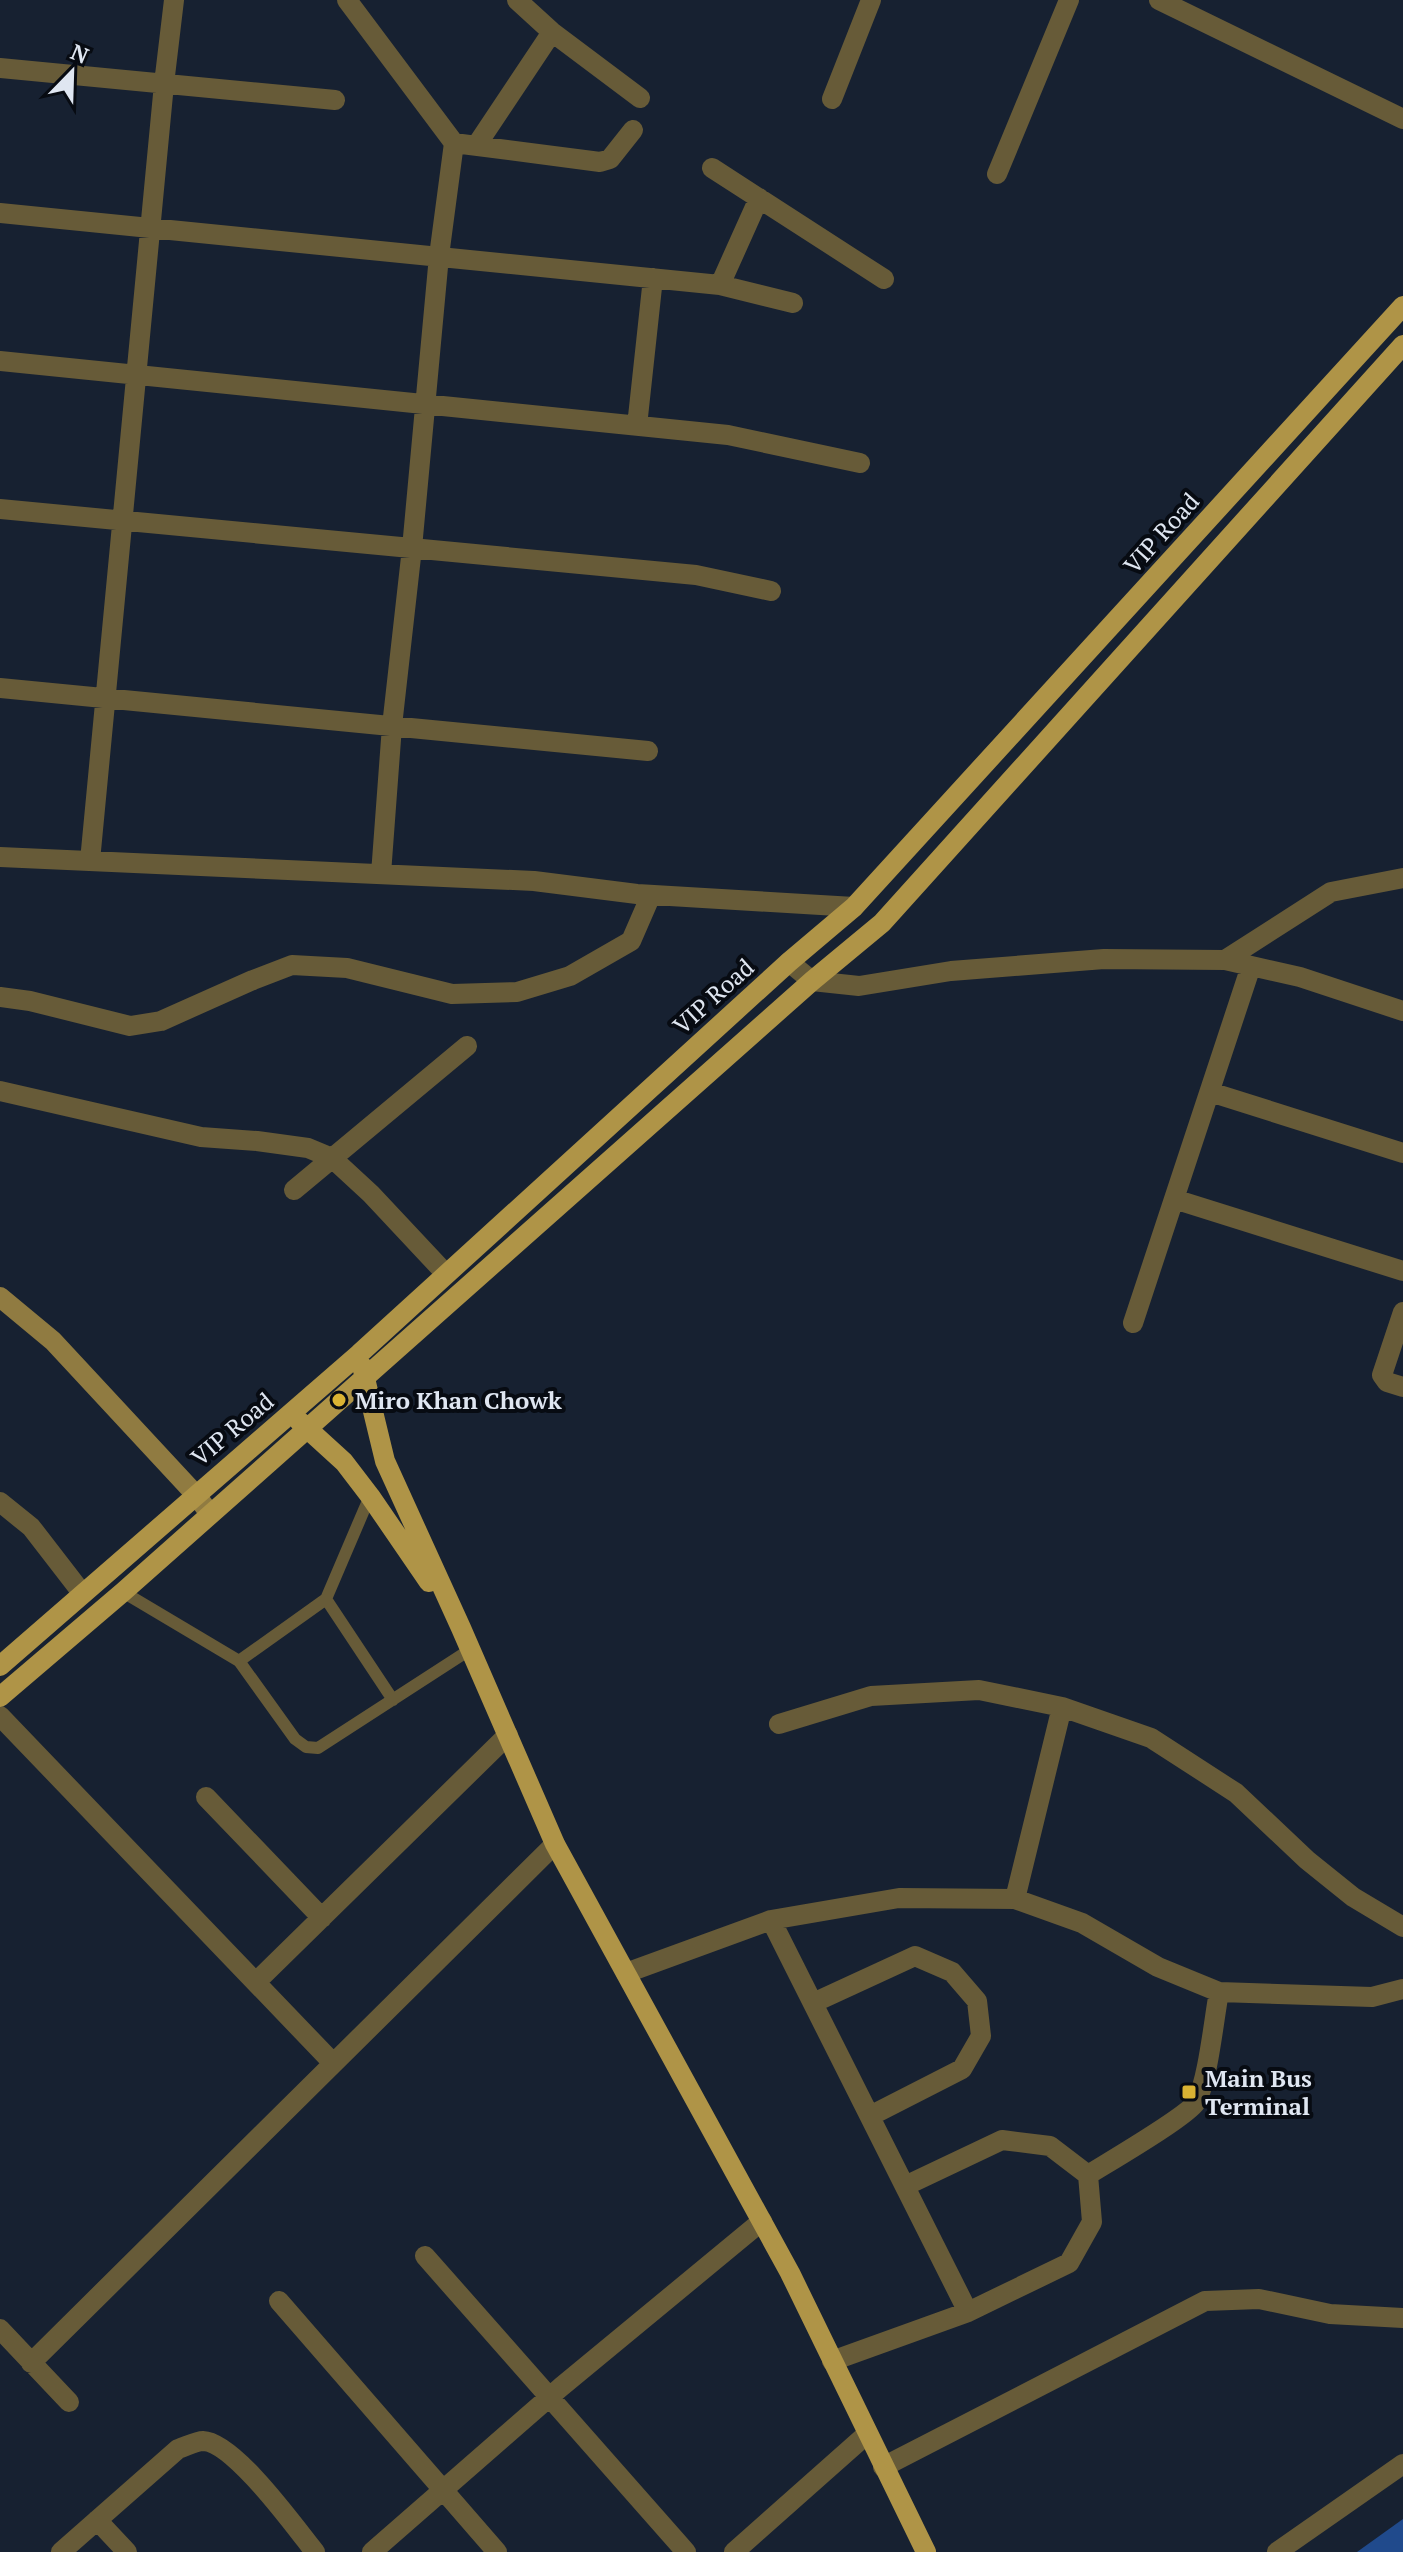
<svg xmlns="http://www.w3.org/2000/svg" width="1403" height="2552" font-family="'PT Serif',serif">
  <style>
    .water { fill: #204a8c }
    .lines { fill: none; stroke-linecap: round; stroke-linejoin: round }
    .service { stroke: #675b38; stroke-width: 12 }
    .minor { stroke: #675b38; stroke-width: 20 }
    .tertiary { stroke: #675b38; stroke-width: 20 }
    .secondary { stroke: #907b41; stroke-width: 20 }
    .primary { stroke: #af9447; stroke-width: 20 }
    .poi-dot { fill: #dab333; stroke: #070b12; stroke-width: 3 }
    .labels { text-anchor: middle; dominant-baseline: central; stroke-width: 8; stroke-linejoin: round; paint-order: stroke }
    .street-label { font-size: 24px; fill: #dfe6f1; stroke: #070b12 }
    .poi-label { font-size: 24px; font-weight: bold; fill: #dfe6f1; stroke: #070b12; text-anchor: start }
  </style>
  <rect width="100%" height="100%" fill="#172131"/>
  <path class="water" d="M1403 2519V2552H1357Z"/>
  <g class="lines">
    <path class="service" d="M123 1592 239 1661 295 1739 306 1747 318 1748 471 1649
      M326 1599 393 1700
      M239 1661 326 1599 370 1496"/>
    <path class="minor" d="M347 0 454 143 600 162 610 159 633 130
      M517 0 552 32 640 98
      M1159 0 1403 119
      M0 68 335 100
      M832 99 871 0
      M476 146 552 32
      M712 168 884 279
      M997 174 1069 0
      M0 213 720 285 793 303
      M720 285 759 198
      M0 361 728 435 860 463
      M637 426 653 278
      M0 509 696 575 771 591
      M0 688 648 751
      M0 857 534 881 637 894 854 907
      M90 861 164 84 174 0
      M381 874 392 726 412 548 439 256 454 143
      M1225 960 1331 892 1403 878
      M789 962 812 981 859 986 951 971 1104 959 1225 960 1300 977 1403 1011
      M0 997 30 1001 130 1026 161 1021 253 980 292 965 347 968 452 994 517 992 570 976 631 941 651 895
      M0 1091 201 1137 257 1141 308 1148 332 1158 371 1194 446 1274
      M1210 1092 1403 1153
      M294 1190 467 1046
      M1174 1199 1403 1271
      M1403 1312 1382 1375 1387 1382 1403 1387
      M1133 1323 1251 966
      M0 1502 31 1527 82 1593
      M0 1716 333 2063
      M779 1724 871 1696 979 1690 1062 1707 1151 1738 1236 1793 1307 1860 1353 1897 1403 1927
      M206 1797 322 1918
      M1015 1899 1062 1707
      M771 1920 968 2312
      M626 1973 771 1920 899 1898 1015 1899 1082 1923 1158 1967 1219 1992 1372 1997 1403 1989
      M256 1982 508 1735
      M813 2003 915 1956 952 1972 977 2001 981 2036 962 2069 870 2116
      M1088 2175C1107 2163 1188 2116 1196 2102 1208 2081 1214 2018 1219 1992
      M425 2256 686 2552
      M279 2301 497 2552
      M0 2329 69 2402
      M832 2361 968 2312 1069 2263 1092 2222 1088 2175 1050 2146 1002 2140 905 2186
      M31 2363 555 1844
      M883 2467 1205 2301 1259 2299 1330 2314 1403 2318
      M97 2520 127 2552
      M61 2552 178 2449C185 2447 196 2441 203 2441 234 2442 295 2527 315 2552
      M372 2552 561 2387 762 2221
      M734 2552 867 2434"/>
    <path class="tertiary" d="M1277 2552 1403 2464"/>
    <path class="secondary" d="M0 1297 53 1341 196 1495 210 1514"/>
    <path class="primary" d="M362 1366 385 1461 461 1628 555 1844 790 2273 926 2552
      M299 1421 344 1462 370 1496 429 1582
      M0 1666 359 1354 789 962 854 907 1403 306
      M0 1697 123 1592 812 981 882 923 1403 345"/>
  </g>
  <g class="poi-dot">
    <circle cx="339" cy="1400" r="8"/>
    <rect x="1181" y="2084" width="16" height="16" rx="4"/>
  </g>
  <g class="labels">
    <g class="street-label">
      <text transform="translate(1161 533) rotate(-48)">VIP Road</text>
      <text transform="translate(713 996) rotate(-42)">VIP Road</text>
      <text transform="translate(232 1429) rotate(-40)">VIP Road</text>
    </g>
    <g class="poi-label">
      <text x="355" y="1400">Miro Khan Chowk</text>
      <text x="1205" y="2078">Main Bus<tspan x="1205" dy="28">Terminal</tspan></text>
    </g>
  </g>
  <g transform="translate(72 72) rotate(23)" stroke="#070b12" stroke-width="6" paint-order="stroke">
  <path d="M0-6L14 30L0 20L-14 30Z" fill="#dfe6f1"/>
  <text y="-12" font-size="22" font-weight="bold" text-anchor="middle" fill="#dfe6f1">N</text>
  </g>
</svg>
